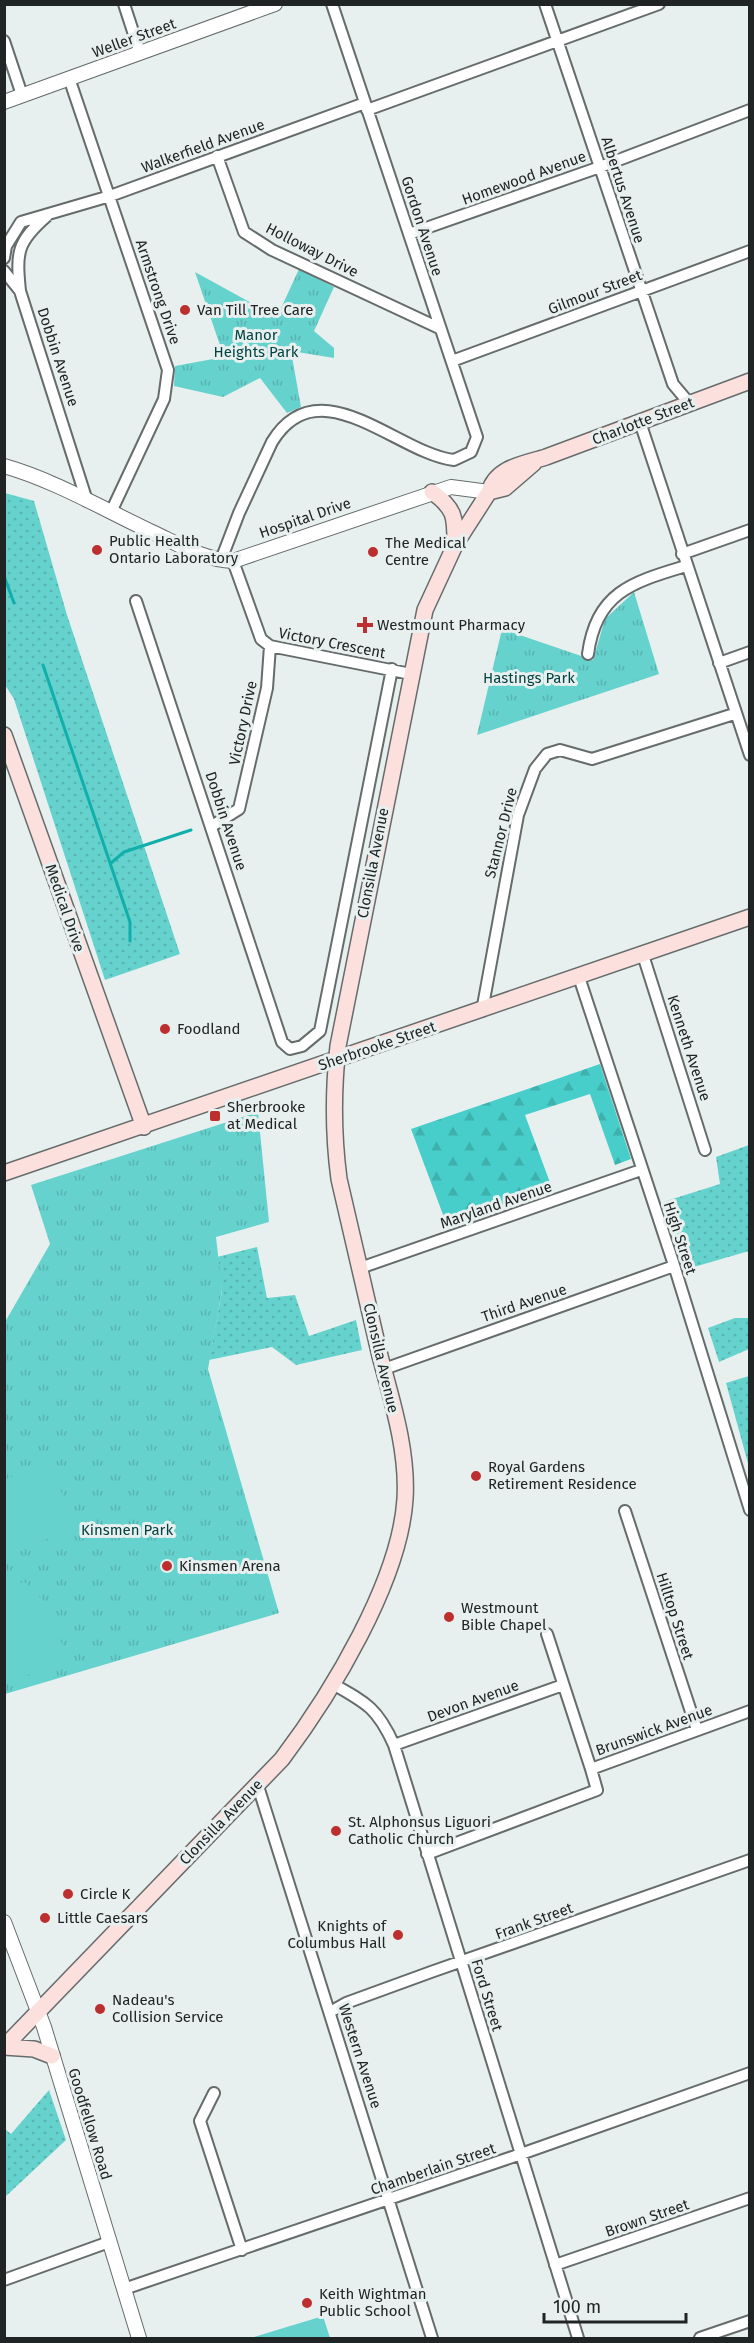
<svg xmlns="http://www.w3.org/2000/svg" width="754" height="2343" font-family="'Fira Sans',sans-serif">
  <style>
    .grass { fill: url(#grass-dots) }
    .forest { fill: url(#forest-firs) }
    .park { fill: url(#park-tufts) }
    .pitch { fill: #66d2cd }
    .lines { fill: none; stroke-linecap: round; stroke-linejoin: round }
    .stream { stroke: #10afab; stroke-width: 3 }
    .minor-casing { stroke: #656c6b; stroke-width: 14 }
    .tertiary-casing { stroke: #656c6b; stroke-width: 16 }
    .secondary-casing { stroke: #656c6b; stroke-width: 18 }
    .minor { stroke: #fff; stroke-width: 10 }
    .tertiary { stroke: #fff; stroke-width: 14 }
    .secondary { stroke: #fce0dd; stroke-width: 15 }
    .poi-dot { fill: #bd2e2f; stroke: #e8f0ef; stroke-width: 2 }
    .labels { text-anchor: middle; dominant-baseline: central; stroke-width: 6; stroke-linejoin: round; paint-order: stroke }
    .street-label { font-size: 15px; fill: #212424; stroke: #e8f0ef }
    .poi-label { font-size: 15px; fill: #212424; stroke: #e8f0ef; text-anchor: start }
    .park-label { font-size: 15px; fill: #034341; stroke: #e8f0ef }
  </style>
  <defs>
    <pattern id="grass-dots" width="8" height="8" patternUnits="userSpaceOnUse" patternTransform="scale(1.5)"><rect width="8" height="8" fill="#66d2cd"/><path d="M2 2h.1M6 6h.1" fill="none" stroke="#58b4b0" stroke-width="1.8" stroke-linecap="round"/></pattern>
    <pattern id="forest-firs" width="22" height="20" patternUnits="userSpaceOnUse" patternTransform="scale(1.5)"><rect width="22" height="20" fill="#47ceca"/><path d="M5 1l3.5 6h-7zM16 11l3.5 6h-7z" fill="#3eb1ad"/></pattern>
    <pattern id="park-tufts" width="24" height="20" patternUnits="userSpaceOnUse" patternTransform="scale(1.5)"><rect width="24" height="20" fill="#66d2cd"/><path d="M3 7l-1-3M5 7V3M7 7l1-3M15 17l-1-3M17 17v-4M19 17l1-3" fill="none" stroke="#58b4b0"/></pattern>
  </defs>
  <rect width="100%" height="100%" fill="#e8f0ef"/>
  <path class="grass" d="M5 493 34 501 67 615 180 954 105 980 14 699 5 685Z
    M749 1145V1251L687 1269 666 1201 720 1184 716 1157Z
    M257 1247 267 1298 295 1295 309 1336 356 1320 362 1350 296 1365 272 1347 209 1360 222 1291 217 1257Z
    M735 1318H749V1349L719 1362 708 1328Z
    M749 1376H750L749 1467 726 1383Z
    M49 2090 66 2140 5 2197V2129L11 2134Z"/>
  <path class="forest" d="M600 1064 631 1159 615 1165 590 1094 525 1115 552 1188 448 1228 411 1129Z"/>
  <path class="park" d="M299 269 334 287 314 331 334 348V358L291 351 301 407 287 413 260 378 223 397 174 386 175 366 224 357 195 272 277 317Z
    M634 592 659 674 477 735 502 629 593 660 605 619Z
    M258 1112 269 1222 216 1237 222 1290 208 1369 279 1613 5 1694V1322L50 1244 31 1185Z"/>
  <path class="pitch" d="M53 1464 73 1531 5 1552V1479Z
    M4 1582 26 1583 50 1608 68 1662 5 1682Z
    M323 2316 330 2338H251Z"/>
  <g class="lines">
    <path class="stream" d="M4 576 14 603
      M43 665 130 922V941
      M111 863 124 852 191 830"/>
    <defs>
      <path id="minor" d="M124 4 140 53
        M545 4 673 384 689 403
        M4 41 22 95
        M69 78 168 370 164 399 111 512
        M367 110 659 4
        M217 156 244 232 272 250 439 328
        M47 216C17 242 16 252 20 291L87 501
        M409 234 600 167 750 110
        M4 258 6 246 21 222 110 196 365 103
        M4 271 20 291
        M452 361 750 251
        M640 422 750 755
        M682 554 750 530
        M221 560 239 513 272 442C319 365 398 454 454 460L471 452 477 437 332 4
        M233 561 261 639 270 646 411 674
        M136 601 282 1042 290 1049 302 1046 320 1031 392 669
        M588 654C596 592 633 582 686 566
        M719 663 750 652
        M212 826 239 809 267 688 270 646
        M643 955 705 1150
        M579 977 673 1262 750 1510
        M482 1011 518 815 535 769 547 754 560 750 592 759 734 714
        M360 1268 641 1170
        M384 1369 674 1266
        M625 1511 697 1730
        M547 1634 591 1769
        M333 1684C367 1703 378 1709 394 1745L578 2338
        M394 1745 563 1685
        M257 1783 432 2338
        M427 1854 597 1790 591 1769 750 1711
        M330 2012 346 2003 431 1972 750 1860
        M214 2093 200 2121 242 2250
        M555 2265 750 2198
        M4 2280 109 2242
        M124 2289 521 2154 750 2073
        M700 2338 750 2321"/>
      <path id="tertiary" d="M4 102 275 4
        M4 466C54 480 105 510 152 532 178 544 204 560 233 561L451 487 489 492
        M4 1922 44 2027 139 2338"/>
      <path id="secondary" d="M432 492C456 509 455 518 455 545
        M489 492 505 488 534 463
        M4 735 144 1127
        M4 1173 750 917
        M4 2047 282 1759C331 1694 400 1581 405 1499 408 1451 392 1401 380 1356 366 1297 353 1238 339 1179 333 1134 333 1091 338 1046L425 610 455 545 489 492C496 467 524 464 546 457L750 381
        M4 2047 34 2049 52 2056"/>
    </defs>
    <use href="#minor" class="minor-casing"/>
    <use href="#tertiary" class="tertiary-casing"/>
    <use href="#secondary" class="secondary-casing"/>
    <use href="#minor" class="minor"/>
    <use href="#tertiary" class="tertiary"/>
    <use href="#secondary" class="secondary"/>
  </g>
  <g class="poi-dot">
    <circle cx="185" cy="310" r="6"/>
    <circle cx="97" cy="550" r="6"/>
    <circle cx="373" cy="552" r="6"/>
    <path d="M362 616h6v6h6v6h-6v6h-6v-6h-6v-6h6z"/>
    <circle cx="165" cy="1029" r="6"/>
    <rect x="209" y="1110" width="12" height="12" rx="3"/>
    <circle cx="476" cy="1476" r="6"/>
    <circle cx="167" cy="1566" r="6"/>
    <circle cx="449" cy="1617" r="6"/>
    <circle cx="336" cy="1831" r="6"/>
    <circle cx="68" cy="1894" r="6"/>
    <circle cx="45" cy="1918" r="6"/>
    <circle cx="398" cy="1935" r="6"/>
    <circle cx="100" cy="2009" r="6"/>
    <circle cx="307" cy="2303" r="6"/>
  </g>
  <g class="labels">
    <g class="street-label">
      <text transform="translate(134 38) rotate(-20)">Weller Street</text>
      <text transform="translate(203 146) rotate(-20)">Walkerfield Avenue</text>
      <text transform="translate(524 178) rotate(-20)">Homewood Avenue</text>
      <text transform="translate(623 190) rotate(72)">Albertus Avenue</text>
      <text transform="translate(422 226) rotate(72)">Gordon Avenue</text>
      <text transform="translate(312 250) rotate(27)">Holloway Drive</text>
      <text transform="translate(158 292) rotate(71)">Armstrong Drive</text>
      <text transform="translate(595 292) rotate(-21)">Gilmour Street</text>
      <text transform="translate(58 357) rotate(72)">Dobbin Avenue</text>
      <text transform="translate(643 421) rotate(-21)">Charlotte Street</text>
      <text transform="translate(305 518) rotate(-19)">Hospital Drive</text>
      <text transform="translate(332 643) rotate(11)">Victory Crescent</text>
      <text transform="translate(243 723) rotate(-78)">Victory Drive</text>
      <text transform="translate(226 821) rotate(72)">Dobbin Avenue</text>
      <text transform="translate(501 833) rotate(-76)">Stannor Drive</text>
      <text transform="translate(373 863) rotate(-79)">Clonsilla Avenue</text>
      <text transform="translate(65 908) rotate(71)">Medical Drive</text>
      <text transform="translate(377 1046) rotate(-19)">Sherbrooke Street</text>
      <text transform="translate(689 1048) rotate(72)">Kenneth Avenue</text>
      <text transform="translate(496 1205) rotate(-19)">Maryland Avenue</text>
      <text transform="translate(680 1238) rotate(72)">High Street</text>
      <text transform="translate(524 1303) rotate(-19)">Third Avenue</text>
      <text transform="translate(381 1358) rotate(77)">Clonsilla Avenue</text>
      <text transform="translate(675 1616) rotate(72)">Hilltop Street</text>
      <text transform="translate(473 1701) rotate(-20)">Devon Avenue</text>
      <text transform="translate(654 1730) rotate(-20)">Brunswick Avenue</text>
      <text transform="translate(221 1822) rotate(-46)">Clonsilla Avenue</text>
      <text transform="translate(534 1921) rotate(-20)">Frank Street</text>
      <text transform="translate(487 1995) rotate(73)">Ford Street</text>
      <text transform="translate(360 2056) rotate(72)">Western Avenue</text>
      <text transform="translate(90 2124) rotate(73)">Goodfellow Road</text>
      <text transform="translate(433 2169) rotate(-19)">Chamberlain Street</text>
      <text transform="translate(647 2218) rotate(-19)">Brown Street</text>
    </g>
    <g class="poi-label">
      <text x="197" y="310">Van Till Tree Care</text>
      <text x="109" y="541">Public Health<tspan x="109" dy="17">Ontario Laboratory</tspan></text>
      <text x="385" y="543">The Medical<tspan x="385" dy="17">Centre</tspan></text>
      <text x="377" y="625">Westmount Pharmacy</text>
      <text x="177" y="1029">Foodland</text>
      <text x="227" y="1107">Sherbrooke<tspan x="227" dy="17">at Medical</tspan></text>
      <text x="488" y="1467">Royal Gardens<tspan x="488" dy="17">Retirement Residence</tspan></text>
      <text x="179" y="1566">Kinsmen Arena</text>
      <text x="461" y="1608">Westmount<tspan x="461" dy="17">Bible Chapel</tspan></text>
      <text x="348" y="1822">St. Alphonsus Liguori<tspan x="348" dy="17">Catholic Church</tspan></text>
      <text x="80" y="1894">Circle K</text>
      <text x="57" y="1918">Little Caesars</text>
      <text x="386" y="1926" text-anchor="end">Knights of<tspan x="386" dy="17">Columbus Hall</tspan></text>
      <text x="112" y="2000">Nadeau's<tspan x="112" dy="17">Collision Service</tspan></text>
      <text x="319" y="2294">Keith Wightman<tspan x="319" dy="17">Public School</tspan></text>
    </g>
    <g class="park-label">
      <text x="256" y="335">Manor<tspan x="256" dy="17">Heights Park</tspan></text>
      <text x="529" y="678">Hastings Park</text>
      <text x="127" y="1530">Kinsmen Park</text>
    </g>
  </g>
  <rect width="754" height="2343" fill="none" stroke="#212424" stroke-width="12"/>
  <path d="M544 2313v9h142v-9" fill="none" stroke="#212424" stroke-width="3"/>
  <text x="553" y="2313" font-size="18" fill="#212424" stroke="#e8f0ef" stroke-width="4.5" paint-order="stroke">100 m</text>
</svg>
